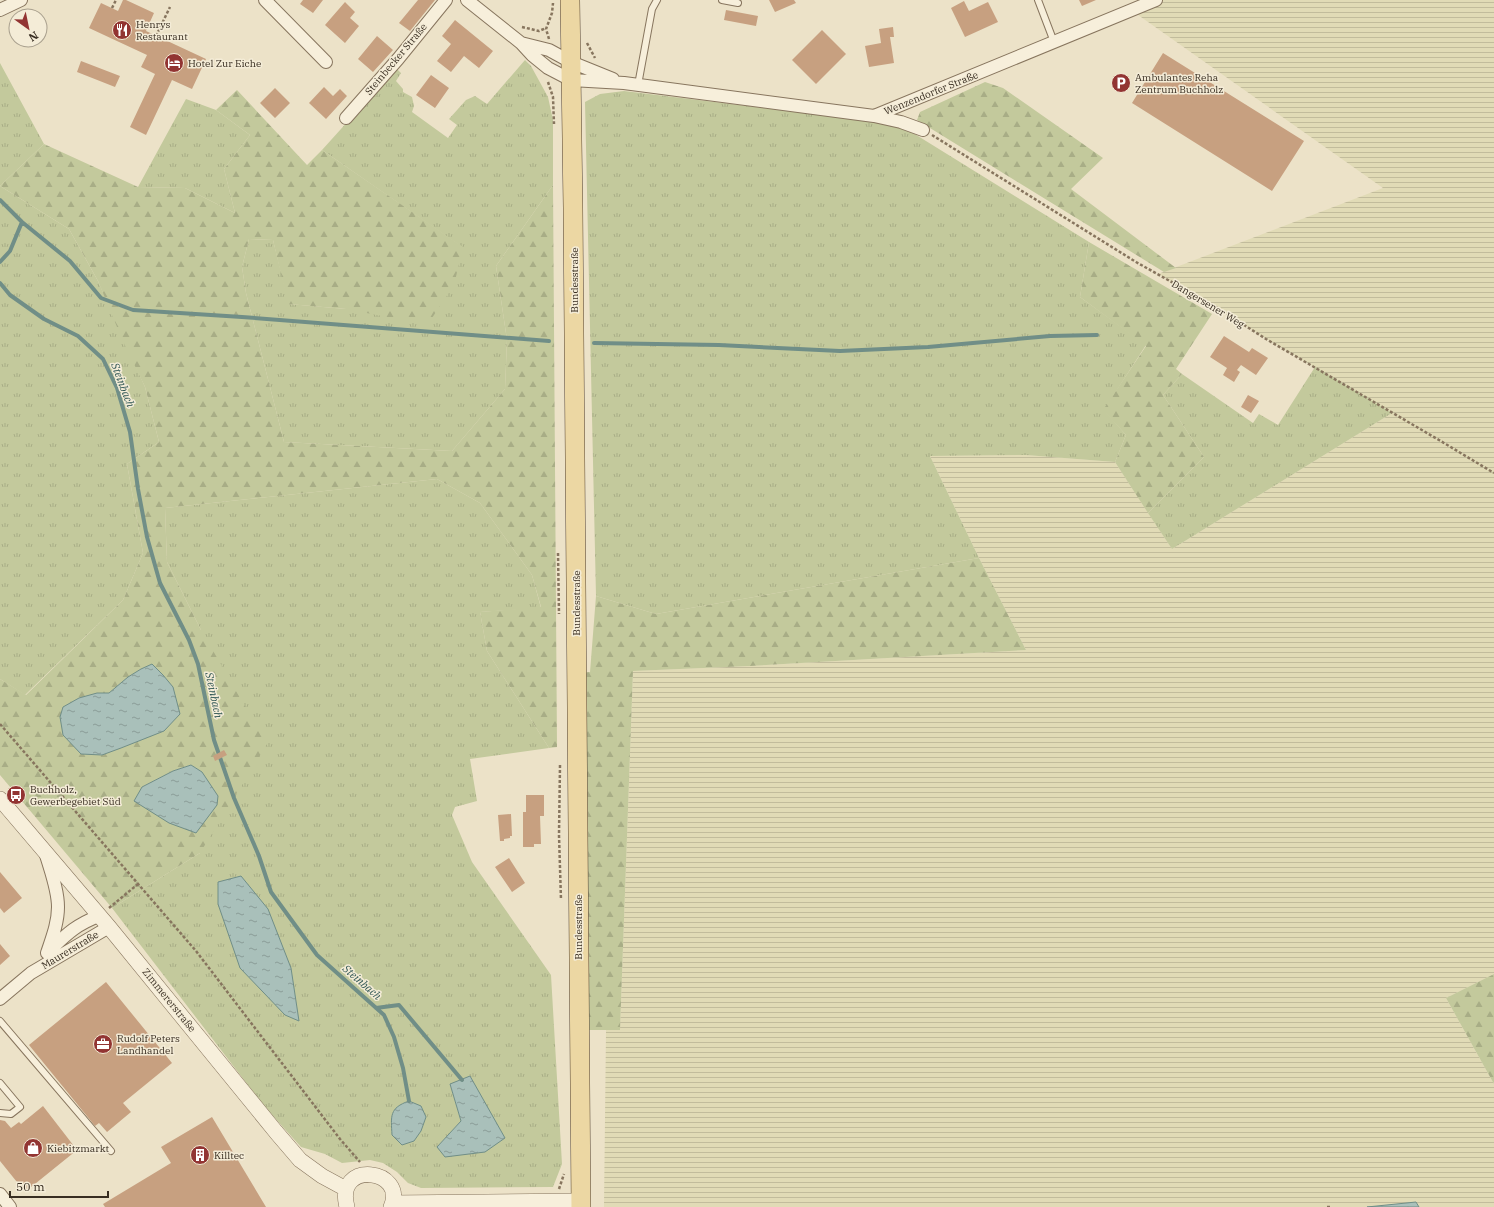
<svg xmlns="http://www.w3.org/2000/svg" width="1494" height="1207" font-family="'IBM Plex Serif',serif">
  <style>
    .farmland { fill: url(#farmland-rules) }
    .grass { fill: url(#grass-tufts); fill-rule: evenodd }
    .forest { fill: url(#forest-firs); fill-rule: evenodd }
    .water { fill: url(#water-ripples); stroke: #708e87 }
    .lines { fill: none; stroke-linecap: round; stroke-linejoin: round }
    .stream { stroke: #708e87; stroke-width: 4 }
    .building { fill: #c7a080 }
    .service-casing { stroke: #87755e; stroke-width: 8 }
    .minor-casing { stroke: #87755e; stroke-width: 14 }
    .tertiary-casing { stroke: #87755e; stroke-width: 16 }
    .primary-casing { stroke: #554332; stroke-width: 20 }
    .path { stroke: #87755e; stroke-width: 2.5; stroke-dasharray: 3 2; stroke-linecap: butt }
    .service { stroke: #f7efdb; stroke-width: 6 }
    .minor { stroke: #f7efdb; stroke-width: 12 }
    .tertiary { stroke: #f7efdb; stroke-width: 15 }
    .primary { stroke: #ecd7a3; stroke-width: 19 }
    .labels { text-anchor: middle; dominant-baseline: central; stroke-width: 3; stroke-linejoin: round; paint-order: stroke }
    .poi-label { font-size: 10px; fill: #382d21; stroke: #f4ecd7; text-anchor: start }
    .street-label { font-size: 10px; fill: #382d21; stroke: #f4ecd7 }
    .water-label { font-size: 11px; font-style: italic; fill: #315755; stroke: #f4ecd7 }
  </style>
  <defs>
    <pattern id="farmland-rules" width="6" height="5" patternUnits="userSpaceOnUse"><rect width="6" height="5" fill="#e1dbb6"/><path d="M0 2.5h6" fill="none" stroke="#c2bc9c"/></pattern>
    <pattern id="grass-tufts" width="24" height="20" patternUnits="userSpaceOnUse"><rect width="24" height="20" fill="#c3c99c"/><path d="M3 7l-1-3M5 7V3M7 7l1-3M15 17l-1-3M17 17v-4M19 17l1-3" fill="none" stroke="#a8ad86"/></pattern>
    <pattern id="forest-firs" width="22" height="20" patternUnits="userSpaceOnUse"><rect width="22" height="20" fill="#c3c99c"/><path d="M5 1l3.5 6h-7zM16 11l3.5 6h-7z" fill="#a8ad86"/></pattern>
    <pattern id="water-ripples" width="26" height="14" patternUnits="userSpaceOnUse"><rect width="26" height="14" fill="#a9c0ba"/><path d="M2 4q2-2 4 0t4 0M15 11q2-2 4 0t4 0" fill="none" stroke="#8b9c97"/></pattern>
  </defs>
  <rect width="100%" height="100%" fill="#ece2c8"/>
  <path class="farmland" d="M1156 0H1494V974L1446 998 1494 1084V1207H604L606 1030 620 1029 633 671 750 666 1026 650 979 558 930 456 1026 455 1115 462 1172 549 1392 413 1265 338 1216 307 1158 274 1383 188 1131 10Z"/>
  <path class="grass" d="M525 60 531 66 548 97 553 120V185L496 266 507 340 505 389 452 451 284 442 246 293 242 267 249 239 273 240 289 304 346 309 462 247 322 150 396 68 401 73 396 81 403 89V92L412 97 414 106 412 112 448 138 457 125 449 119 466 100 475 96 487 104Z
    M0 63 44 144 0 186 69 229 98 281 145 387 159 442 127 464 143 553 123 600 25 695 0 679Z
    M624 91 855 119 905 128 1089 242 1080 297 1146 345 1104 410 1126 435 1115 462 1026 455 930 456 979 558 656 614 596 596 585 102 600 94Z
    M186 99 216 110 250 135 224 169 235 213 185 188 138 187Z
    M1315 367 1392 413 1172 549 1148 513 1204 457 1163 395 1182 374 1253 423 1259 414 1278 425Z
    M437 479 480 503 532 575 541 608 480 612 487 651 549 748 470 759 477 801 455 807 452 815 472 862 551 975 562 1164 553 1187 421 1188 408 1183 397 1172 383 1163 370 1160 342 1163 325 1154 301 1147 264 1106 112 908 200 853 201 630 167 562 165 508ZM450 1084 485 1152 437 1147 461 1121Z"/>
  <path class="forest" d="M985 82 1003 88 1103 158 1071 189 1176 268 1164 272 917 120 920 112Z
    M237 90 307 165 322 150 463 247 454 285 432 318 413 322 346 309 288 304 273 240 249 239 242 267 246 293 284 442 452 451 505 389 507 340 496 266 553 185 557 747 549 748 487 651 480 612 541 607 532 575 480 503 437 479 165 508 167 562 201 630 267 744 200 853 112 908 0 775V679L26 695 123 600 143 553 127 464 159 442 145 387 122 339 98 281 69 229 0 186 44 144 138 187 185 188 235 213 224 169 250 135 216 110ZM141 669 142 739 121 748 97 693H109ZM191 765 202 772 218 796 142 787 173 771Z
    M1089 242 1212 314 1176 369 1182 374 1163 395 1204 457 1148 513 1115 462 1126 435 1103 410 1146 346 1080 297Z
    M979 558 1026 650 750 666 633 671 620 1030H579L577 673 590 672 596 596 656 614Z
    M1494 974V1084L1446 998Z"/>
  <path class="water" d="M152 664 163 675 173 687 180 714 164 731 121 748 102 755 81 754 63 735 60 717 63 707 79 698 97 693H109L128 677 141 669Z
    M191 765 202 772 218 796 217 805 196 833 169 823 134 801 142 787 173 771Z
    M241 876 268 909 291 968 299 1021 285 1015 240 968 218 904V882Z
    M470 1076 505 1138 485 1152 445 1157 437 1147 461 1121 450 1084Z
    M409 1101 421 1106 426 1117 421 1131 414 1141 402 1145 392 1135C391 1116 389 1108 409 1101Z
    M1416 1202 1419 1207H1367Z"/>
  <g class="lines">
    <path class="stream" d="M0 200 22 222 70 261 101 298 133 310 242 317 549 341
      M0 262 10 251 22 222
      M0 283 10 295 44 319 78 336 103 359 117 388 130 432 138 489 147 537 160 583 189 640 198 664 214 740 234 798 259 856 271 892 317 955 384 1015 394 1037 403 1068 409 1101
      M594 343 719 345 840 351 928 347 1050 336 1097 335
      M376 1008 399 1005 462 1080"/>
  </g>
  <path class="building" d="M123 0H126L154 13 146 31 206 59 192 89 172 80 146 135 130 127 155 74 141 67 147 55 89 28 101 3 118 11Z
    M303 0H323L313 13 300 4Z
    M418 0H435L410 31 399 23Z
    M769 0H794L796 3 775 12Z
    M1079 0H1096L1082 6Z
    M964 1 969 11 988 2 998 22 965 37 951 8Z
    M345 2 355 12 350 18 359 26 345 43 325 25Z
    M726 10 758 16 756 26 724 20Z
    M455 20 493 51 479 68 464 56 451 72 437 61 451 44 442 36Z
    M893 27 894 37H890L894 63 869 67 865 46 881 43 879 29Z
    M822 30 846 54 816 84 792 60Z
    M377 36 393 50 373 72 358 59Z
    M1163 53 1304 141 1272 191 1132 103Z
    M81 61 120 76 115 87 77 72Z
    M431 75 449 88 435 108 416 95Z
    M324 87 333 96 340 89 347 96 326 119 309 103Z
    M275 88 290 103 275 118 260 103Z
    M1224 336 1249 352 1252 348 1268 358 1256 375 1241 365 1237 370 1240 372 1234 382 1223 375 1227 368 1210 357Z
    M1248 395 1259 401 1251 413 1241 407Z
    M224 750 227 755 215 761 213 756Z
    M526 795H544V816H540L541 844H534V847H523V812H526Z
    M511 814 512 836H510V838L504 839V841H500L498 815Z
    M509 858 525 883 512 892 495 867Z
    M0 872 22 898 4 913 0 908Z
    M0 944 10 956 0 965Z
    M106 982 172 1063 123 1103 131 1112 107 1132 99 1123 95 1126 29 1045Z
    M43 1106 77 1150 25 1192 0 1161V1120L5 1121 11 1128 19 1122 21 1124Z
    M212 1117 266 1207H105L103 1204 171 1163 161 1147Z"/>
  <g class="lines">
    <defs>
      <path id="service" d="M722 0 738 3
        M1038 0 1054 42
        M638 85 652 9 657 0
        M0 1021 111 1151
        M0 1083 20 1107 11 1114 0 1113"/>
      <path id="minor" d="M265 0 326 62
        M467 0 521 43 532 55 548 68 571 80 624 83 874 116 901 122 923 130
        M0 10 21 0
        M521 43 549 50 571 62 613 79
        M874 116 1156 0
        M346 118 398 59 446 0
        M46 855C51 872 58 890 58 907 58 923 52 938 47 953
        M48 952C66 935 75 925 99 916
        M0 999 31 973 109 927
        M0 1194 10 1207"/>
      <path id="tertiary" d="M0 799 109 927 276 1132 300 1160 322 1176 346 1189
        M393 1203 581 1201
        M347 1207C334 1159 408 1169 391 1207"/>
      <path id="primary" d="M570 0 573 208 581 1207"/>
    </defs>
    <use href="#service" class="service-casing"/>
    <use href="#minor" class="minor-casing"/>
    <use href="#tertiary" class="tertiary-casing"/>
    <use href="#primary" class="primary-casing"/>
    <path class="path" d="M112 8 116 0
      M522 27 539 31 546 28
      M156 36 170 7
      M549 39 546 29 552 13 553 3
      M587 43 595 58
      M548 82 553 97 554 124
      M932 135 1136 262 1216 307 1266 339 1439 440 1494 473
      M558 553 559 614
      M0 724 196 951 340 1139 360 1162
      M560 765 559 835 561 900
      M109 908 138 884
      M559 1189 564 1174
      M1327 1207H1331"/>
    <use href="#service" class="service"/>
    <use href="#minor" class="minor"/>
    <use href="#tertiary" class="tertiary"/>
    <use href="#primary" class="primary"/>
  </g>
  <defs>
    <symbol id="restaurant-disc" viewBox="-11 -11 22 22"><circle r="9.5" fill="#923432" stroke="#f4ecd7"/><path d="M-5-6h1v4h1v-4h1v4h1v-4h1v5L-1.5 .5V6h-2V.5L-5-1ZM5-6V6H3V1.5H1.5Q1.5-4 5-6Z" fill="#fff"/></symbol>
    <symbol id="hotel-disc" viewBox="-11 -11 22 22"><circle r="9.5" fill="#923432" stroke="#f4ecd7"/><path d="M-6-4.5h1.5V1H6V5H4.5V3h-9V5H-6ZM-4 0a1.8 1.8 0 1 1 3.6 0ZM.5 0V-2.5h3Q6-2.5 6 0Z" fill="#fff"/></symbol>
    <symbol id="parking-disc" viewBox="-11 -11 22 22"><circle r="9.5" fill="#923432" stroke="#f4ecd7"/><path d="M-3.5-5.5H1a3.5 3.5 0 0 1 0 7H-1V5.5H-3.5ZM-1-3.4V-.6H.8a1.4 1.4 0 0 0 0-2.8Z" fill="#fff"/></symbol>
    <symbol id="bus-disc" viewBox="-11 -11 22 22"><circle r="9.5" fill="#923432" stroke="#f4ecd7"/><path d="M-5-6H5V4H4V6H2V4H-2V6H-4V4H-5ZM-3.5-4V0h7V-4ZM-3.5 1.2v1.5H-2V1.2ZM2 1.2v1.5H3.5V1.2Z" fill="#fff"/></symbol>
    <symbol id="office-disc" viewBox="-11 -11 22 22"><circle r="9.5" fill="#923432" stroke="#f4ecd7"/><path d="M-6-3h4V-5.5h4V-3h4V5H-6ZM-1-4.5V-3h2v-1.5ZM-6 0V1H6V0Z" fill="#fff"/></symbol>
    <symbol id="shop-disc" viewBox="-11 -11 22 22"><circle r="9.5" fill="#923432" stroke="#f4ecd7"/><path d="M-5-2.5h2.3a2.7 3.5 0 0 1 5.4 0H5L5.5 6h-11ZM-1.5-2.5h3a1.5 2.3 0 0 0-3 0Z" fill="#fff"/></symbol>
    <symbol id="building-disc" viewBox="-11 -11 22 22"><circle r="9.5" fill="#923432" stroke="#f4ecd7"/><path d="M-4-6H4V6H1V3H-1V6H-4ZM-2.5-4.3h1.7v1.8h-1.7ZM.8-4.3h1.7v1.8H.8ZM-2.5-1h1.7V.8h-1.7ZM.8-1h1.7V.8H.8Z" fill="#fff"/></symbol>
  </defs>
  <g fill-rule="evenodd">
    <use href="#restaurant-disc" x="111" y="19" width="22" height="22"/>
    <use href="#hotel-disc" x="163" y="52" width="22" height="22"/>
    <use href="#parking-disc" x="1110" y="72" width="22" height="22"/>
    <use href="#bus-disc" x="5" y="784" width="22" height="22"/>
    <use href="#office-disc" x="92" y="1033" width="22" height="22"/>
    <use href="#shop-disc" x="22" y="1137" width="22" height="22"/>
    <use href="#building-disc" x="189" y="1144" width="22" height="22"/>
  </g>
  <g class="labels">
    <g class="poi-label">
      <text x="136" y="24">Henrys<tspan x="136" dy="12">Restaurant</tspan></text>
      <text x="188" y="63">Hotel Zur Eiche</text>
      <text x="1135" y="77">Ambulantes Reha<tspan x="1135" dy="12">Zentrum Buchholz</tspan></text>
      <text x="30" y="789">Buchholz,<tspan x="30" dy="12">Gewerbegebiet Süd</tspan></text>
      <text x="117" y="1038">Rudolf Peters<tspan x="117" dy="12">Landhandel</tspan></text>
      <text x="47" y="1148">Kiebitzmarkt</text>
      <text x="214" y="1155">Killtec</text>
    </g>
    <g class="street-label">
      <text transform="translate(396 59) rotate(-50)">Steinbecker Straße</text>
      <text transform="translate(931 93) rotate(-22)">Wenzendorfer Straße</text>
      <text transform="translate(574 280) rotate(-90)">Bundesstraße</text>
      <text transform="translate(1208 304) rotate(31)">Dangersener Weg</text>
      <text transform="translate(576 603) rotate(-90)">Bundesstraße</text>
      <text transform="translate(578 927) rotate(-90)">Bundesstraße</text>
      <text transform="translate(70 950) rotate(-31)">Maurerstraße</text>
      <text transform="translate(169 1000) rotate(51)">Zimmererstraße</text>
    </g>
    <g class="water-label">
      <text transform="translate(123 385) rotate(69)">Steinbach</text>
      <text transform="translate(214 695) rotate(78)">Steinbach</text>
      <text transform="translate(362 982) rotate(41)">Steinbach</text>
    </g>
  </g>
  <g transform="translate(28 28) rotate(147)"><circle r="19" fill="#f4ecd7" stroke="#a9a08e"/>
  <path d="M0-3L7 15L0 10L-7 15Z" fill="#923432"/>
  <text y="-6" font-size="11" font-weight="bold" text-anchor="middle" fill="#382d21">N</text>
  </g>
  <path d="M10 1191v6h98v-6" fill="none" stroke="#382d21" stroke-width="2"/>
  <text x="16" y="1191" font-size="12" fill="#382d21" stroke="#f4ecd7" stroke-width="3" paint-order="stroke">50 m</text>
</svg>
